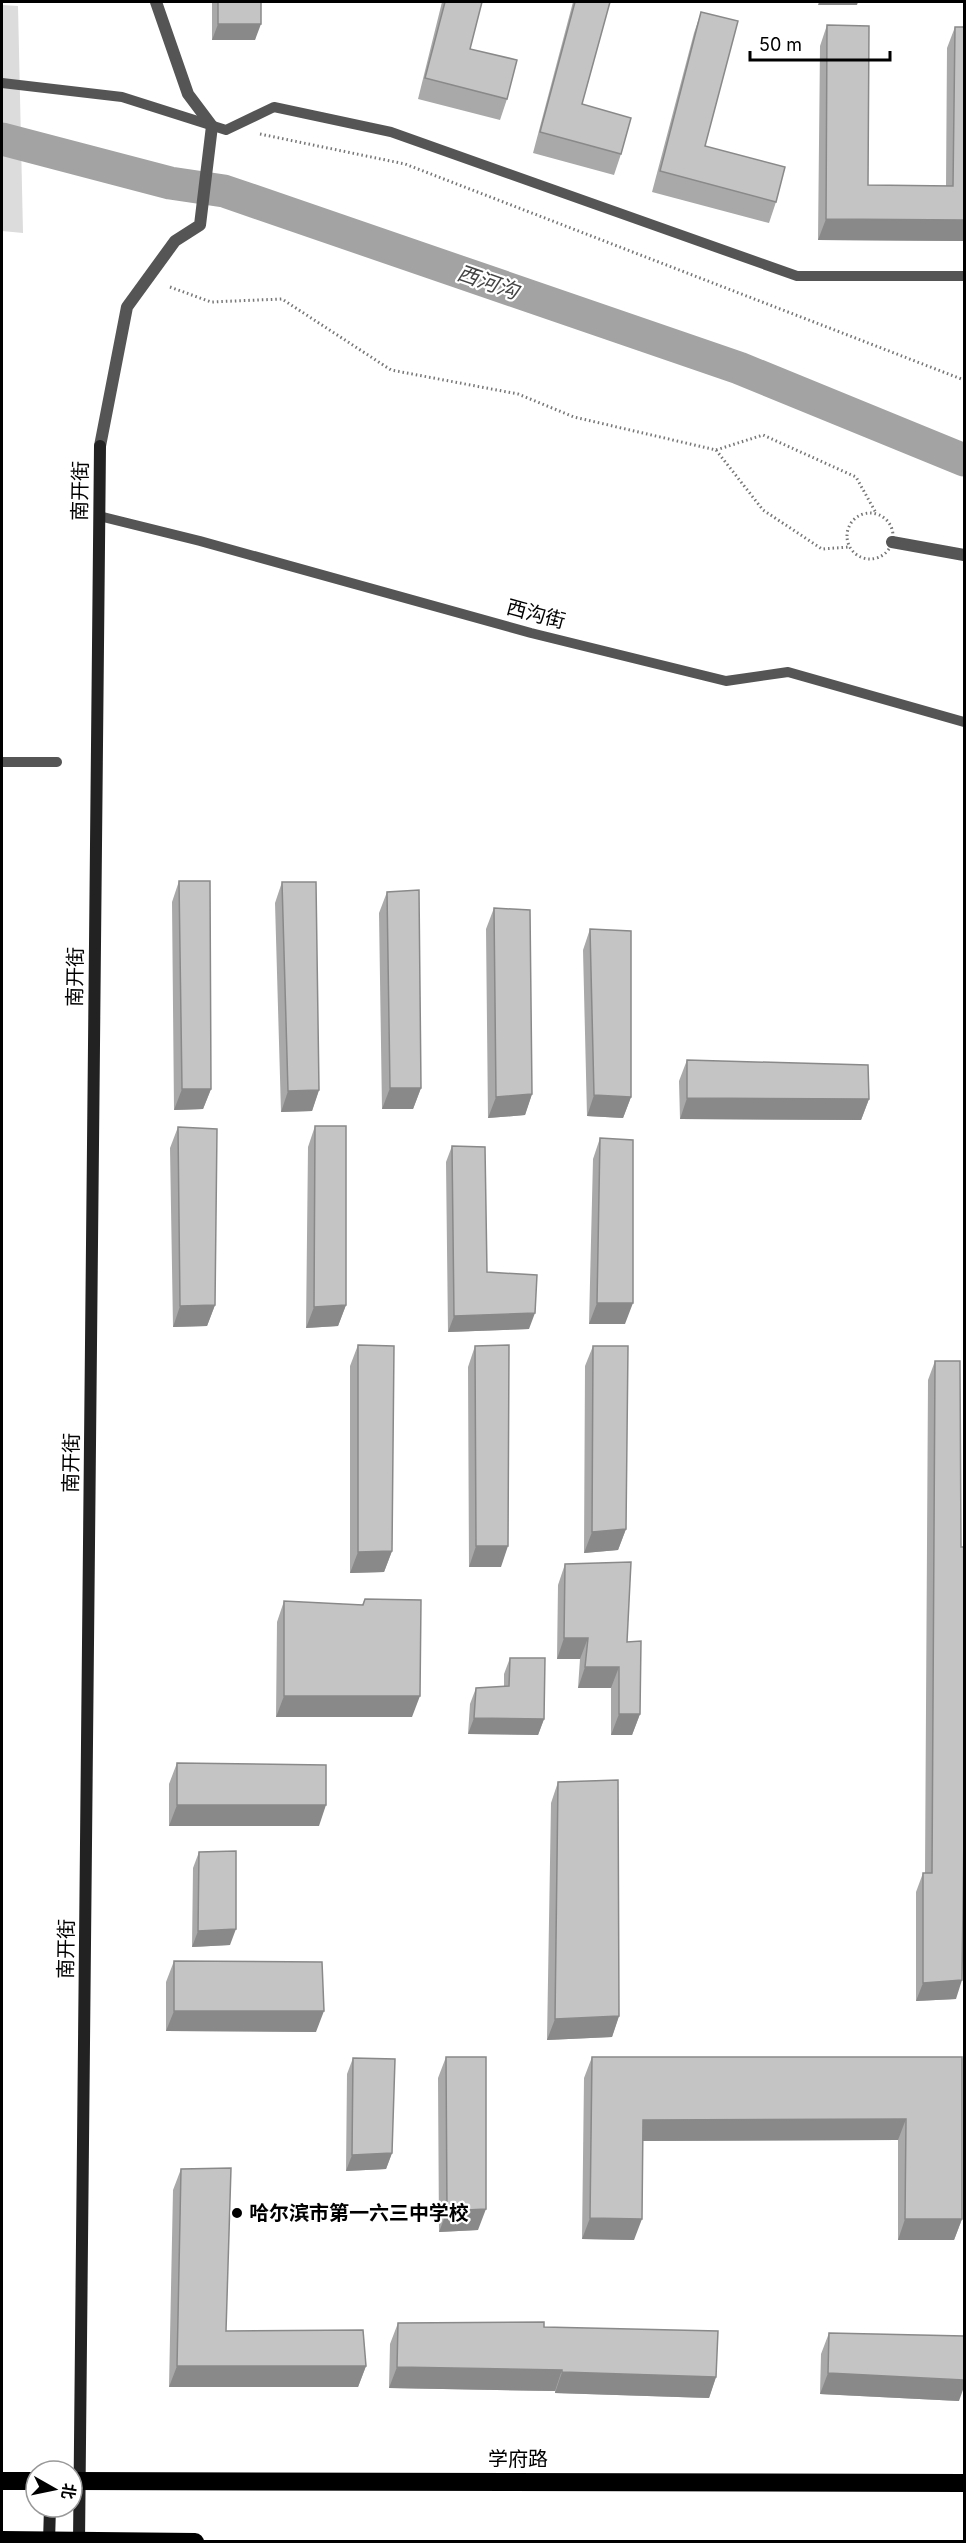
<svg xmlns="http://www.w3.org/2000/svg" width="966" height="2543" font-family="Inter,'Noto Sans SC',sans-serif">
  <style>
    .green { fill: #dcdcdc }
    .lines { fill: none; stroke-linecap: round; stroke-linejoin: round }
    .river { stroke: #a3a3a3; stroke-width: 33 }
    .path { stroke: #777; stroke-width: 3; stroke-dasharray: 1.5 3; stroke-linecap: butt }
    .lane { stroke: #555; stroke-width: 10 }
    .street { stroke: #555; stroke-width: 12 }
    .secondary { stroke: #222; stroke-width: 12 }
    .highway { stroke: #000; stroke-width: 18 }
    .wall { fill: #a9a9a9 }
    .shaded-wall { fill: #898989 }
    .building { fill: #c4c4c4; stroke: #898989; stroke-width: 1.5 }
    .poi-dot { fill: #000; stroke: #fff; stroke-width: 2 }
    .labels { text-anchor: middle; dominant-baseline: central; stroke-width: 4.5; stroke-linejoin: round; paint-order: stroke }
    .street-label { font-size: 20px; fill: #000; stroke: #fff }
    .poi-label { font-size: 20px; font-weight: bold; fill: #000; stroke: #fff; text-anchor: start }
    .water-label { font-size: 21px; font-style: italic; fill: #444; stroke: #fff }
  </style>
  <rect width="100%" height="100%" fill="#fff"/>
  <path class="green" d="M2 5 18 6 23 233 2 231Z"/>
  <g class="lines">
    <path class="river" d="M2 139 170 183 224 191 739 368 964 460"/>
    <path class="path" d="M260 134 405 164 964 380
      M170 287 211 302 282 299 391 370 518 394 574 417 716 450 763 435 856 477 876 513
      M716 450 763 510 822 549 849 547
      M847 536a23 23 0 1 1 46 0a23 23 0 1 1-46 0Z"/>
    <path class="lane" d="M2 83 122 97 226 130 274 107 391 132 797 276H964
      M99 516 200 541 531 633 726 681 788 672 964 722
      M2 762H57"/>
    <path class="street" d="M100 446 127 307 175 241 200 225 212 126 188 94 156 2
      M892 542 964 555"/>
    <path class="secondary" d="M49 2542 50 2507
      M79 2542 100 446"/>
    <path class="highway" d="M2 2481H36
      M72 2481 964 2483
      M2 2540 195 2542"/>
  </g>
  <path class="wall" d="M212 2H261L255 40H212Z
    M442 2H482L470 49 507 99 500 120 418 99Z
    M573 2H610L582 104 621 154 614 175 533 153Z
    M701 12 705 146 776 202 769 223 652 192 694 33Z
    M827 25 868 185 946 186 947 48 955 27 964 241 818 240 820 46Z
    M179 881 211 1089 203 1109 174 1110 172 902Z
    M282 882 319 1090 312 1111 281 1112 275 903Z
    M387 892 421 1088 413 1109H382L379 913Z
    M494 908 532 1094 525 1115 488 1118 486 929Z
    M590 929 631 1097 623 1118 587 1116 583 950Z
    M687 1060 869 1099 861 1120 680 1119 679 1081Z
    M315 1126 346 1305 338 1326 306 1328 308 1147Z
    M178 1127 215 1305 207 1326 173 1327 170 1148Z
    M600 1138 625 1324H589L593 1159Z
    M452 1146 487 1272 529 1329 448 1332 446 1162Z
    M358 1345 392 1551 384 1572 350 1573V1366Z
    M475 1346 501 1567H469L468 1367Z
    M593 1346 626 1529 618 1550 584 1553 585 1366Z
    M935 1361 961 1547 956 1999 916 2001V1892L923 1873H925L928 1380Z
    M565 1564 627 1642 640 1714 632 1735H611V1688H578L580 1659H557L558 1585Z
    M365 1599 412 1717H276L277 1622 284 1601 362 1605Z
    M510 1658 544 1719 538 1735 468 1734 470 1704 476 1688 504 1687V1674Z
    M177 1763 319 1826H169V1784Z
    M558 1782 619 2016 612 2037 547 2040 551 1803Z
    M199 1852 230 1945 192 1947 193 1868Z
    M174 1961 316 2032 166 2031V1982Z
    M446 2057 478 2230 439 2232 438 2078Z
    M592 2057H962V2219L954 2240H898V2140L643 2141 634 2240 582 2239 584 2078Z
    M353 2058 392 2153 386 2169 346 2171 347 2074Z
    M181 2169 226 2331 366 2366 358 2387H169L173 2190Z
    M398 2323 544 2327 716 2377 709 2398 555 2393V2391L389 2388 390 2344Z
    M829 2333 959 2401 820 2394 821 2354Z"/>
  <path class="shaded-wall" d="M819 2H858L857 5H818Z
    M218 24H261L255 40H212Z
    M826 219 964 220V241L818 240Z
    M390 1088H421L413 1109H382Z
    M182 1089H211L203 1109 174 1110Z
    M319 1090 312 1111 281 1112 288 1091Z
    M532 1094 525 1115 488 1118 496 1097Z
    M594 1095 631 1097 623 1118 587 1116Z
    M687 1098 869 1099 861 1120 680 1119Z
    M597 1303H633L625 1324H589Z
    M215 1305 207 1326 173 1327 180 1306Z
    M346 1305 338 1326 306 1328 314 1307Z
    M535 1313 529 1329 448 1332 454 1316Z
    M626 1529 618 1550 584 1553 592 1532Z
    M476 1546H508L501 1567H469Z
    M392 1551 384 1572 350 1573 358 1552Z
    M564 1638H588L580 1659H557Z
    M585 1667H619L611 1688H578Z
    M284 1696H420L412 1717H276Z
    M619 1714H640L632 1735H611Z
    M474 1718 544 1719 538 1735 468 1734Z
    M177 1805H326L319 1826H169Z
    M236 1929 230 1945 192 1947 198 1931Z
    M962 1980 956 1999 916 2001 923 1983Z
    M174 2011H324L316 2032 166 2031Z
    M619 2016 612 2037 547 2040 555 2019Z
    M906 2119 898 2140 636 2141 643 2120Z
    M392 2153 386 2169 346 2171 352 2155Z
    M486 2209 478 2230 439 2232 447 2211Z
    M590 2218 642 2219 634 2240 582 2239Z
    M905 2219H962L954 2240H898Z
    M177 2366H366L358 2387H169Z
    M397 2367 562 2370 555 2391 389 2388Z
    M562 2372 716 2377 709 2398 555 2393Z
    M828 2373 964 2380V2387L959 2401 820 2394Z"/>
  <path class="building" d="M218 2H261V24H218Z
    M445 2H482L470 49 517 60 507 99 425 78Z
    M575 2H610L582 104 631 118 621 154 540 132Z
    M701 12 738 21 705 146 785 167 776 202 660 171Z
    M827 25 869 26 868 185 953 186 955 27H964V220L826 219Z
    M179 881H210L211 1089H182Z
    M282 882H316L319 1090 288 1091Z
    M419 890 421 1088H390L387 892Z
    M494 908 530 910 532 1094 496 1097Z
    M590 929 631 931V1097L594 1095Z
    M687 1060 868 1065 869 1099 687 1098Z
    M315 1126H346V1305L314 1307Z
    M178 1127 217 1129 215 1305 180 1306Z
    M600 1138 633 1140V1303H597Z
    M452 1146 485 1147 487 1272 537 1275 535 1313 454 1316Z
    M358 1345 394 1346 392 1551 358 1552Z
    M509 1345 508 1546H476L475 1346Z
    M593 1346H628L626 1529 592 1532Z
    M935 1361H960L961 1547H964V1830L962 1980 923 1983V1873H932Z
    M631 1562 627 1642 641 1641 640 1714H619V1667H585L588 1638H564L565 1564Z
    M365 1599 421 1600 420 1696H284V1601L363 1605Z
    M510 1658H545L544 1719 474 1718 476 1688 509 1686Z
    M177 1763 326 1765V1805H177Z
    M618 1780 619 2016 555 2019 558 1782Z
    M236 1851V1929L198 1931 199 1852Z
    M174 1961 322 1962 324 2011H174Z
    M446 2057H486V2209L447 2211Z
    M592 2057H962V2219H905L906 2119 643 2120 642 2219 590 2218Z
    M353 2058 395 2059 392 2153 352 2155Z
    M231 2168 226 2331 363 2330 366 2366H177L181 2169Z
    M544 2322V2327L718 2331 716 2377 562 2372V2370L397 2367 398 2323Z
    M829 2333 964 2336V2380L828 2373Z"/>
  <circle class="poi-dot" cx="237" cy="2213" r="6"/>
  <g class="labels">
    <g class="street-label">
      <text transform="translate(80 491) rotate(-89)">南开街</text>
      <text transform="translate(536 614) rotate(15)">西沟街</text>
      <text transform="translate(75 977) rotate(-89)">南开街</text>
      <text transform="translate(71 1463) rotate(-89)">南开街</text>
      <text transform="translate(66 1949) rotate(-89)">南开街</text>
      <text x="518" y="2459">学府路</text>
    </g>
    <g class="poi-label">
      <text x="249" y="2213">哈尔滨市第一六三中学校</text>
    </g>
    <g class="water-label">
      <text transform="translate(488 282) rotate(19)">西河沟</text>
    </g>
  </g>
  <rect width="966" height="2543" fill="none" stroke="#000000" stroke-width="6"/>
  <g transform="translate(54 2489) rotate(99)"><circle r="28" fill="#ffffff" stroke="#999999" stroke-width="1.5"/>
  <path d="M0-4.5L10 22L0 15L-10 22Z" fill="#000000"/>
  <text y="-9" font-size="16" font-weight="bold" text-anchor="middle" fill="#000000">北</text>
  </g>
  <path d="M750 51v9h140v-9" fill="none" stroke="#000000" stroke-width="3"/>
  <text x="759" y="51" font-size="18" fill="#000000" stroke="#ffffff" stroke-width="4.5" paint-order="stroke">50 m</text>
</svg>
